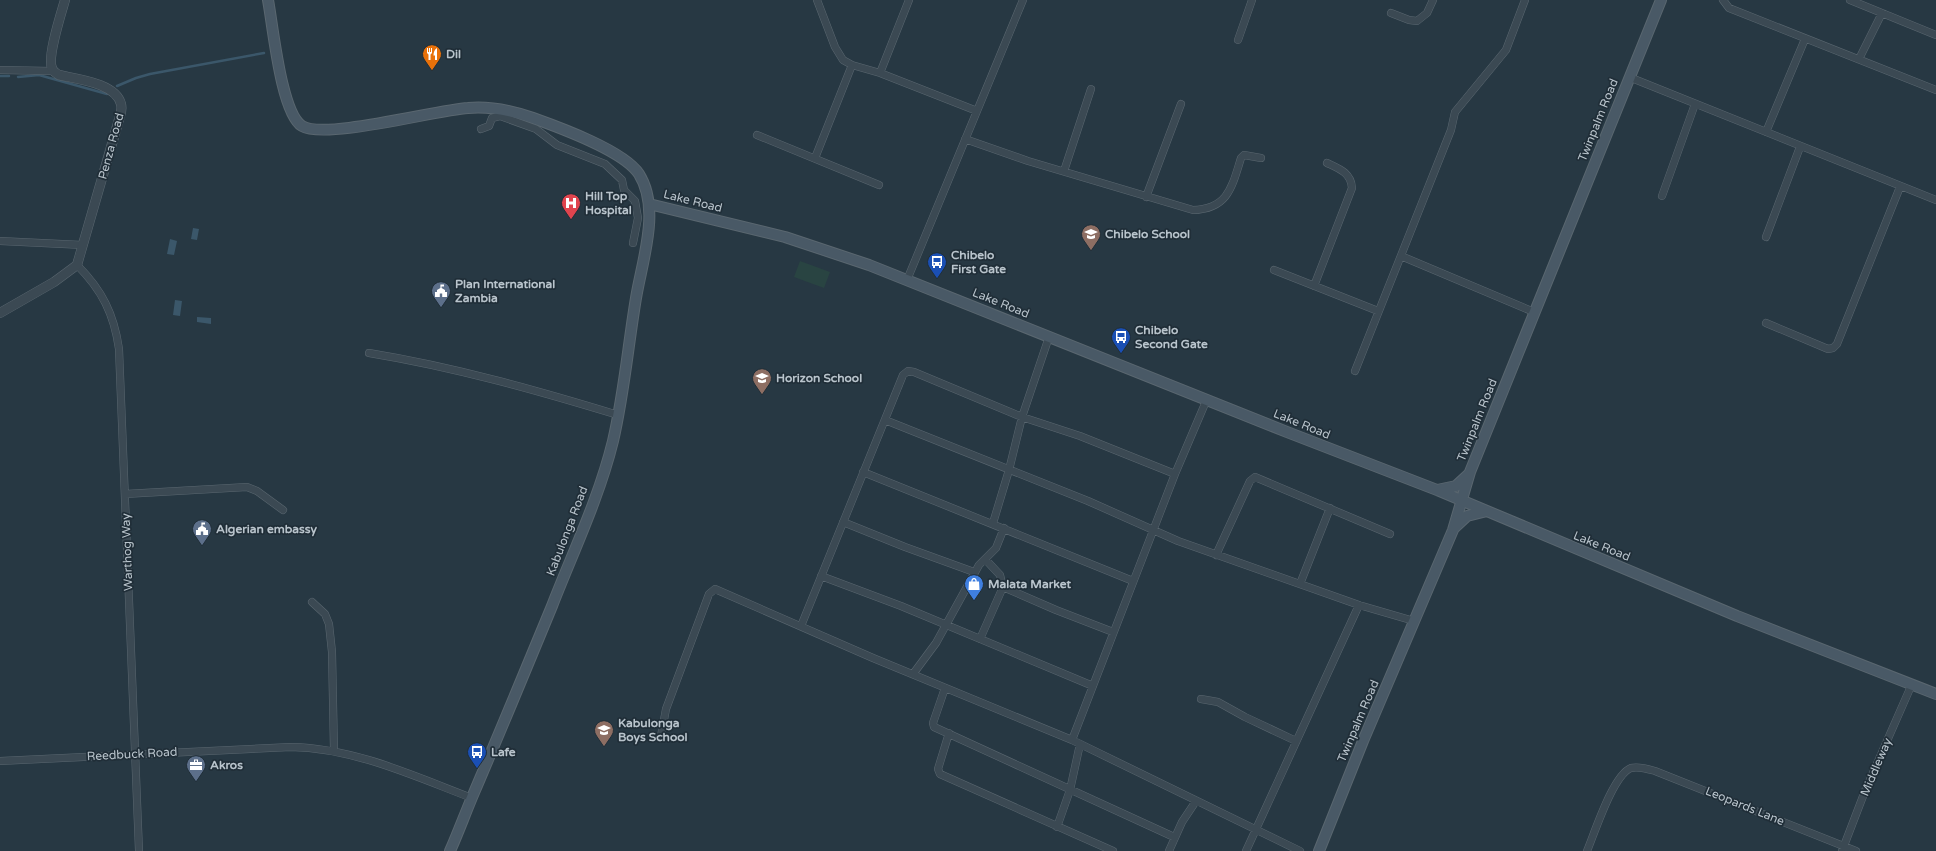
<svg xmlns="http://www.w3.org/2000/svg" width="1936" height="851" font-family="'Varela Round',sans-serif">
  <style>
    .green { fill: #294442 }
    .water { fill: #3b576a }
    .lines { fill: none; stroke-linecap: round; stroke-linejoin: round }
    .stream { stroke: #3b576a; stroke-width: 2.5 }
    .minor-casing { stroke: #5a6770; stroke-width: 8 }
    .tertiary-casing { stroke: #5a6770; stroke-width: 10 }
    .secondary-casing { stroke: #5a6770; stroke-width: 12 }
    .minor { stroke: #3b4953; stroke-width: 7 }
    .tertiary { stroke: #3b4953; stroke-width: 9 }
    .secondary { stroke: #495966; stroke-width: 10 }
    .labels { text-anchor: middle; dominant-baseline: central; stroke-width: 3.5; stroke-linejoin: round; paint-order: stroke }
    .poi-label { font-size: 12px; font-weight: bold; fill: #b9c4cc; stroke: #202e38; text-anchor: start }
    .street-label { font-size: 12px; fill: #b9c4cc; stroke: #202e38 }
  </style>
  <rect width="100%" height="100%" fill="#273843"/>
  <path class="green" d="M800 261 830 272 824 288 794 277Z"/>
  <path class="water" d="M193 228 199 229 197 240 191 239Z
    M170 239 177 241 174 255 167 254Z
    M175 300 182 301 180 316 173 315Z
    M197 317 211 318V324L197 322Z"/>
  <g class="lines">
    <path class="stream" d="M0 76H9
      M18 77 39 75 107 94
      M117 86 136 78 150 74 264 53"/>
    <defs>
      <path id="minor" d="M817 0 835 47 843 60 852 65 880 73 977 111
        M1723 0 1729 8 1936 90
        M1850 0 1936 35
        M1391 13 1409 20 1417 21 1427 13 1433 0
        M1238 40 1252 0
        M1859 59 1882 13
        M0 70 53 71
        M880 73 909 0
        M1629 77 1936 200
        M481 129 489 126 492 118 500 116 536 129 557 145 605 164 622 180 624 190 635 201 638 218 633 243
        M1766 132 1805 39
        M757 135 879 185
        M965 139 1028 161 1193 210C1228 209 1232 187 1241 158L1244 155 1261 158
        M815 158 852 65
        M1064 171 1091 89
        M1662 196 1695 104
        M1146 197 1181 104
        M1766 237 1800 147
        M0 241 83 245
        M1401 256 1534 312
        M77 265C102 290 114 314 119 349L139 851
        M1274 270 1378 311
        M907 280 1023 0
        M1314 286 1352 188C1351 173 1340 169 1327 163
        M1766 323 1828 349 1833 348 1837 344 1900 187
        M369 353C454 367 536 390 618 415
        M1355 371 1451 130 1455 112 1506 50 1525 0
        M885 420 1088 501 1178 541 1359 605 1414 621
        M863 472 1133 581
        M125 494 247 487 257 491 283 510
        M843 522 905 547 974 572
        M993 523 1009 470 1022 417 1049 337
        M1216 555 1250 481 1255 477 1390 534
        M821 576 901 606 1093 686
        M1300 584 1330 508
        M1003 587 1056 610 1113 632
        M312 602 325 614 329 624 332 652 334 751
        M801 626 903 375 908 371 914 372 1022 417 1080 436 1175 474
        M980 639 1003 587 1000 575 986 560
        M913 674 936 643 979 565 996 548 1004 528
        M945 688 933 723 934 727 1174 837
        M1201 699 1218 702 1245 717 1296 741
        M949 733 938 769 940 774 1113 851
        M661 736 666 709 709 594 715 589 873 658 1072 740 1300 851
        M1072 740 1175 474 1207 399
        M0 761 291 747C354 748 414 776 472 798
        M1057 827 1070 790 1080 744
        M1169 851 1182 822 1196 801
        M1246 851 1359 605
        M1587 851C1595 832 1613 775 1631 768 1639 766 1648 769 1655 771L1856 851
        M1842 851 1865 791 1912 684"/>
      <path id="tertiary" d="M0 313 54 282 77 265 120 116C121 113 122 108 121 104 116 83 77 79 59 75 56 73 53 72 52 68 47 57 61 14 65 0"/>
      <path id="secondary" d="M268 0C273 26 281 113 302 126 325 140 436 110 468 108 490 106 513 111 533 118 561 128 624 151 639 174 661 209 642 261 636 298 628 346 624 394 613 441 599 498 573 552 552 606 526 669 500 732 473 795 465 814 458 833 450 851
        M649 204 785 237 869 265 1287 432 1437 490 1737 616 1936 694
        M1437 490 1456 486 1469 474
        M1454 528 1467 516 1487 511
        M1319 851 1363 741 1453 530 1470 472 1661 0"/>
    </defs>
    <use href="#minor" class="minor-casing"/>
    <use href="#tertiary" class="tertiary-casing"/>
    <use href="#secondary" class="secondary-casing"/>
    <use href="#minor" class="minor"/>
    <use href="#tertiary" class="tertiary"/>
    <use href="#secondary" class="secondary"/>
  </g>
  <defs>
    <symbol id="restaurant-pin" viewBox="-11 -11 22 30"><path d="M0 17L-7.5 6A9.5 9.5 0 1 1 7.5 6Z" fill="#e8710a" stroke="#202e38"/><path d="M-5-6h1v4h1v-4h1v4h1v-4h1v5L-1.5 .5V6h-2V.5L-5-1ZM5-6V6H3V1.5H1.5Q1.5-4 5-6Z" fill="#fff"/></symbol>
    <symbol id="hospital-pin" viewBox="-11 -11 22 30"><path d="M0 17L-7.5 6A9.5 9.5 0 1 1 7.5 6Z" fill="#e0444e" stroke="#202e38"/><path d="M-5-5h3v3.5h4V-5h3V5h-3V1.5h-4V5h-3Z" fill="#fff"/></symbol>
    <symbol id="school-pin" viewBox="-11 -11 22 30"><path d="M0 17L-7.5 6A9.5 9.5 0 1 1 7.5 6Z" fill="#8d6e63" stroke="#202e38"/><path d="M0-5L7-2L0 1L-7-2ZM-4 1L0 2.5L4 1V4Q0 6-4 4Z" fill="#fff"/></symbol>
    <symbol id="bus-pin" viewBox="-11 -11 22 30"><path d="M0 17L-7.5 6A9.5 9.5 0 1 1 7.5 6Z" fill="#1a4fb4" stroke="#202e38"/><path d="M-5-6H5V4H4V6H2V4H-2V6H-4V4H-5ZM-3.5-4V0h7V-4ZM-3.5 1.2v1.5H-2V1.2ZM2 1.2v1.5H3.5V1.2Z" fill="#fff"/></symbol>
    <symbol id="civic-pin" viewBox="-11 -11 22 30"><path d="M0 17L-7.5 6A9.5 9.5 0 1 1 7.5 6Z" fill="#5c6f8a" stroke="#202e38"/><path d="M-.6-6.5H3V-4.5H.6V-3L4-1V1h2V6H-6V1h2V-1L-.6-3ZM-1.2 2.5V6h2.4V2.5Z" fill="#fff"/></symbol>
    <symbol id="shop-pin" viewBox="-11 -11 22 30"><path d="M0 17L-7.5 6A9.5 9.5 0 1 1 7.5 6Z" fill="#3f7fe0" stroke="#202e38"/><path d="M-5-2.5h2.3a2.7 3.5 0 0 1 5.4 0H5L5.5 6h-11ZM-1.5-2.5h3a1.5 2.3 0 0 0-3 0Z" fill="#fff"/></symbol>
    <symbol id="office-pin" viewBox="-11 -11 22 30"><path d="M0 17L-7.5 6A9.5 9.5 0 1 1 7.5 6Z" fill="#5c6f8a" stroke="#202e38"/><path d="M-6-3h4V-5.5h4V-3h4V5H-6ZM-1-4.5V-3h2v-1.5ZM-6 0V1H6V0Z" fill="#fff"/></symbol>
  </defs>
  <g fill-rule="evenodd">
    <use href="#restaurant-pin" x="421" y="43" width="22" height="30"/>
    <use href="#hospital-pin" x="560" y="192" width="22" height="30"/>
    <use href="#school-pin" x="1080" y="223" width="22" height="30"/>
    <use href="#bus-pin" x="926" y="251" width="22" height="30"/>
    <use href="#civic-pin" x="430" y="280" width="22" height="30"/>
    <use href="#bus-pin" x="1110" y="326" width="22" height="30"/>
    <use href="#school-pin" x="751" y="367" width="22" height="30"/>
    <use href="#civic-pin" x="191" y="518" width="22" height="30"/>
    <use href="#shop-pin" x="963" y="573" width="22" height="30"/>
    <use href="#school-pin" x="593" y="719" width="22" height="30"/>
    <use href="#bus-pin" x="466" y="741" width="22" height="30"/>
    <use href="#office-pin" x="185" y="754" width="22" height="30"/>
  </g>
  <g class="labels">
    <g class="poi-label">
      <text x="446" y="54">Dil</text>
      <text x="585" y="196">Hill Top<tspan x="585" dy="14">Hospital</tspan></text>
      <text x="1105" y="234">Chibelo School</text>
      <text x="951" y="255">Chibelo<tspan x="951" dy="14">First Gate</tspan></text>
      <text x="455" y="284">Plan International<tspan x="455" dy="14">Zambia</tspan></text>
      <text x="1135" y="330">Chibelo<tspan x="1135" dy="14">Second Gate</tspan></text>
      <text x="776" y="378">Horizon School</text>
      <text x="216" y="529">Algerian embassy</text>
      <text x="988" y="584">Malata Market</text>
      <text x="618" y="723">Kabulonga<tspan x="618" dy="14">Boys School</tspan></text>
      <text x="491" y="752">Lafe</text>
      <text x="210" y="765">Akros</text>
    </g>
    <g class="street-label">
      <text transform="translate(1598 120) rotate(-68)">Twinpalm Road</text>
      <text transform="translate(111 146) rotate(-75)">Penza Road</text>
      <text transform="translate(693 201) rotate(14)">Lake Road</text>
      <text transform="translate(1001 303) rotate(22)">Lake Road</text>
      <text transform="translate(1477 420) rotate(-68)">Twinpalm Road</text>
      <text transform="translate(1302 424) rotate(22)">Lake Road</text>
      <text transform="translate(567 531) rotate(-69)">Kabulonga Road</text>
      <text transform="translate(1602 546) rotate(22)">Lake Road</text>
      <text transform="translate(127 552) rotate(-92)">Warthog Way</text>
      <text transform="translate(1358 721) rotate(-67)">Twinpalm Road</text>
      <text transform="translate(132 754) rotate(-3)">Reedbuck Road</text>
      <text transform="translate(1876 767) rotate(-67)">Middleway</text>
      <text transform="translate(1745 806) rotate(22)">Leopards Lane</text>
    </g>
  </g>
</svg>
